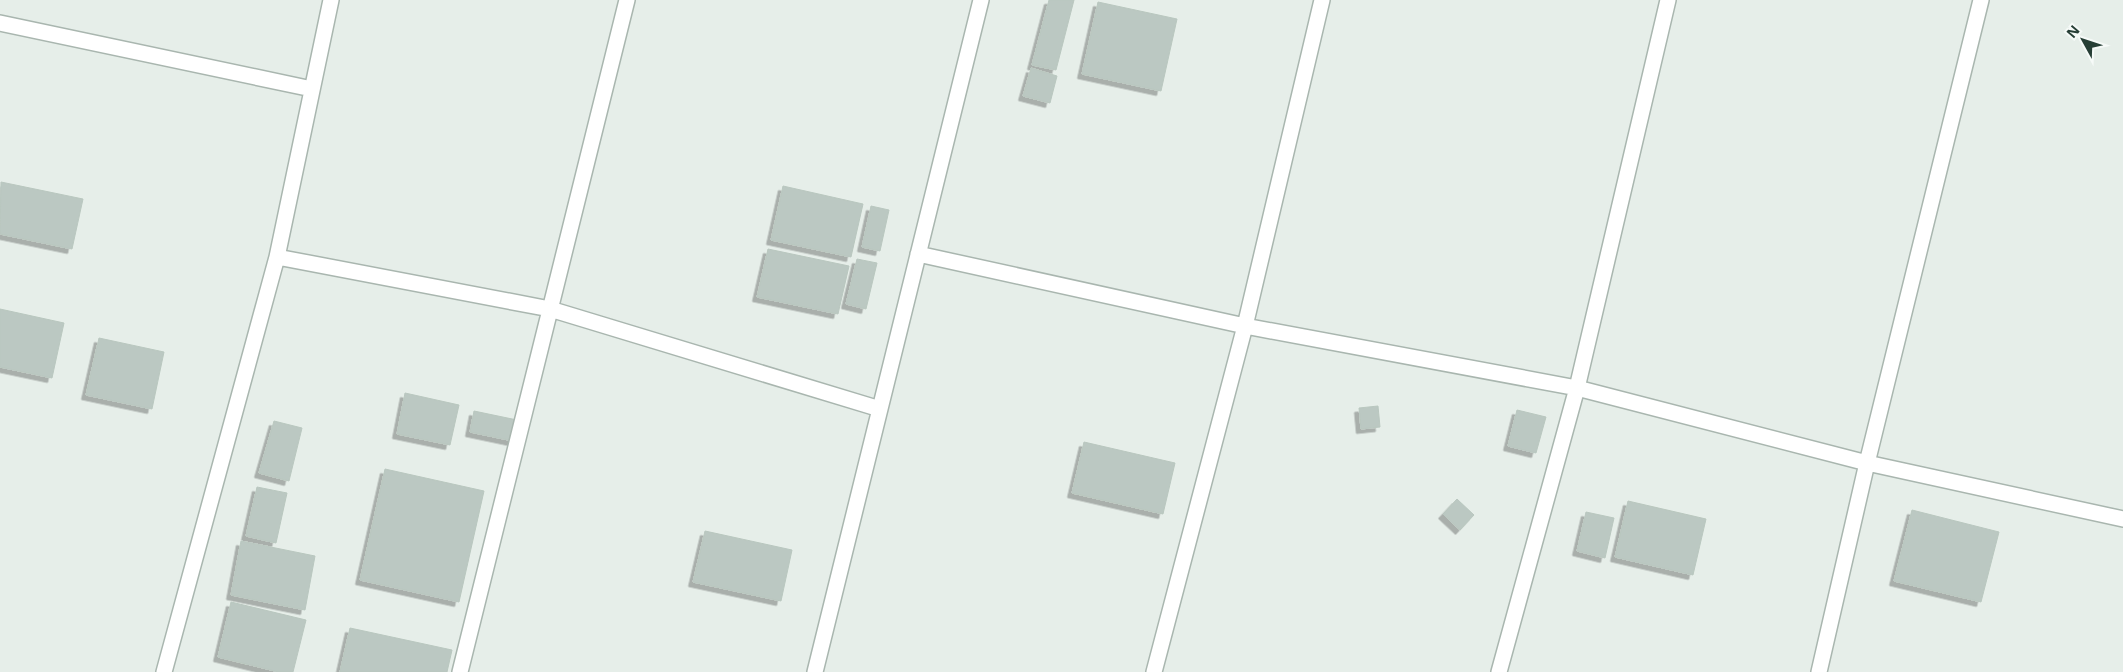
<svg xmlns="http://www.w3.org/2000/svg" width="2123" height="672" font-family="'Open Sans',sans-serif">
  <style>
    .building { fill: #bbc8c2; stroke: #b9c7bf; filter: url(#shadow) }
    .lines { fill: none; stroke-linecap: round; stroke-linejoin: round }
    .minor-casing { stroke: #a9b6af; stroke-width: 18 }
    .minor { stroke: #fff; stroke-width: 15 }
  </style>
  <defs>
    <filter id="shadow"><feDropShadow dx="-4.5" dy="4.5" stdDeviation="0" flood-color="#0004"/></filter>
  </defs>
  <rect width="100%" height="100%" fill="#e6eee9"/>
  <path class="building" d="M1049 0H1074L1056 70 1032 65Z
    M1098 2 1177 19 1161 91 1082 74Z
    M1031 68 1057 76 1050 103 1023 96Z
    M1 182 83 199 72 249 0 234Z
    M783 186 863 204 851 257 771 240Z
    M871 206 889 210 880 251 862 247Z
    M768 249 849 266 838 314 757 297Z
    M857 259 877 263 866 309 846 304Z
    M0 309 64 323 52 378 0 367Z
    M99 338 164 352 152 409 86 395Z
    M405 393 459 405 450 445 397 434Z
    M1378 406 1380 427 1361 429 1359 408Z
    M1517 410 1546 417 1536 453 1508 446Z
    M474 411 517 420 513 441 470 432Z
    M274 421 302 428 289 481 259 473Z
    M1084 442 1175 463 1163 514 1072 493Z
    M385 469 484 491 459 602 360 580Z
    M257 487 287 493 276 543 246 536Z
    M1457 499 1474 515 1460 530 1443 514Z
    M1628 501 1706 519 1693 575 1615 557Z
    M1912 510 1999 532 1981 602 1894 581Z
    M1586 512 1614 518 1605 558 1577 551Z
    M705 531 792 550 781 601 693 582Z
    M241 541 315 556 305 610 231 595Z
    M231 602 306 620 293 672H279L218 657Z
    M350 628 452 650 447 672H340Z"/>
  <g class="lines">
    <defs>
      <path id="minor" d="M0 23 312 89
        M918 254 1245 326 1577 388 1867 463 2123 519
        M277 257 550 309 880 409
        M164 672 277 257 331 0
        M460 672 627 0
        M815 672 981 0
        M1154 672 1245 326 1322 0
        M1499 672 1577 388 1668 0
        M1819 672 1867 463 1981 0"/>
    </defs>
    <use href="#minor" class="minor-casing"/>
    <use href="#minor" class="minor"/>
  </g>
  <g transform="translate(2083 40) rotate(310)" stroke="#f6faf8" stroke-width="4" paint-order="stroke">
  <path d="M0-4L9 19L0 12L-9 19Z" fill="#263e35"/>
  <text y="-8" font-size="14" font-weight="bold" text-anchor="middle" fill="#263e35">N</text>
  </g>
</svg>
